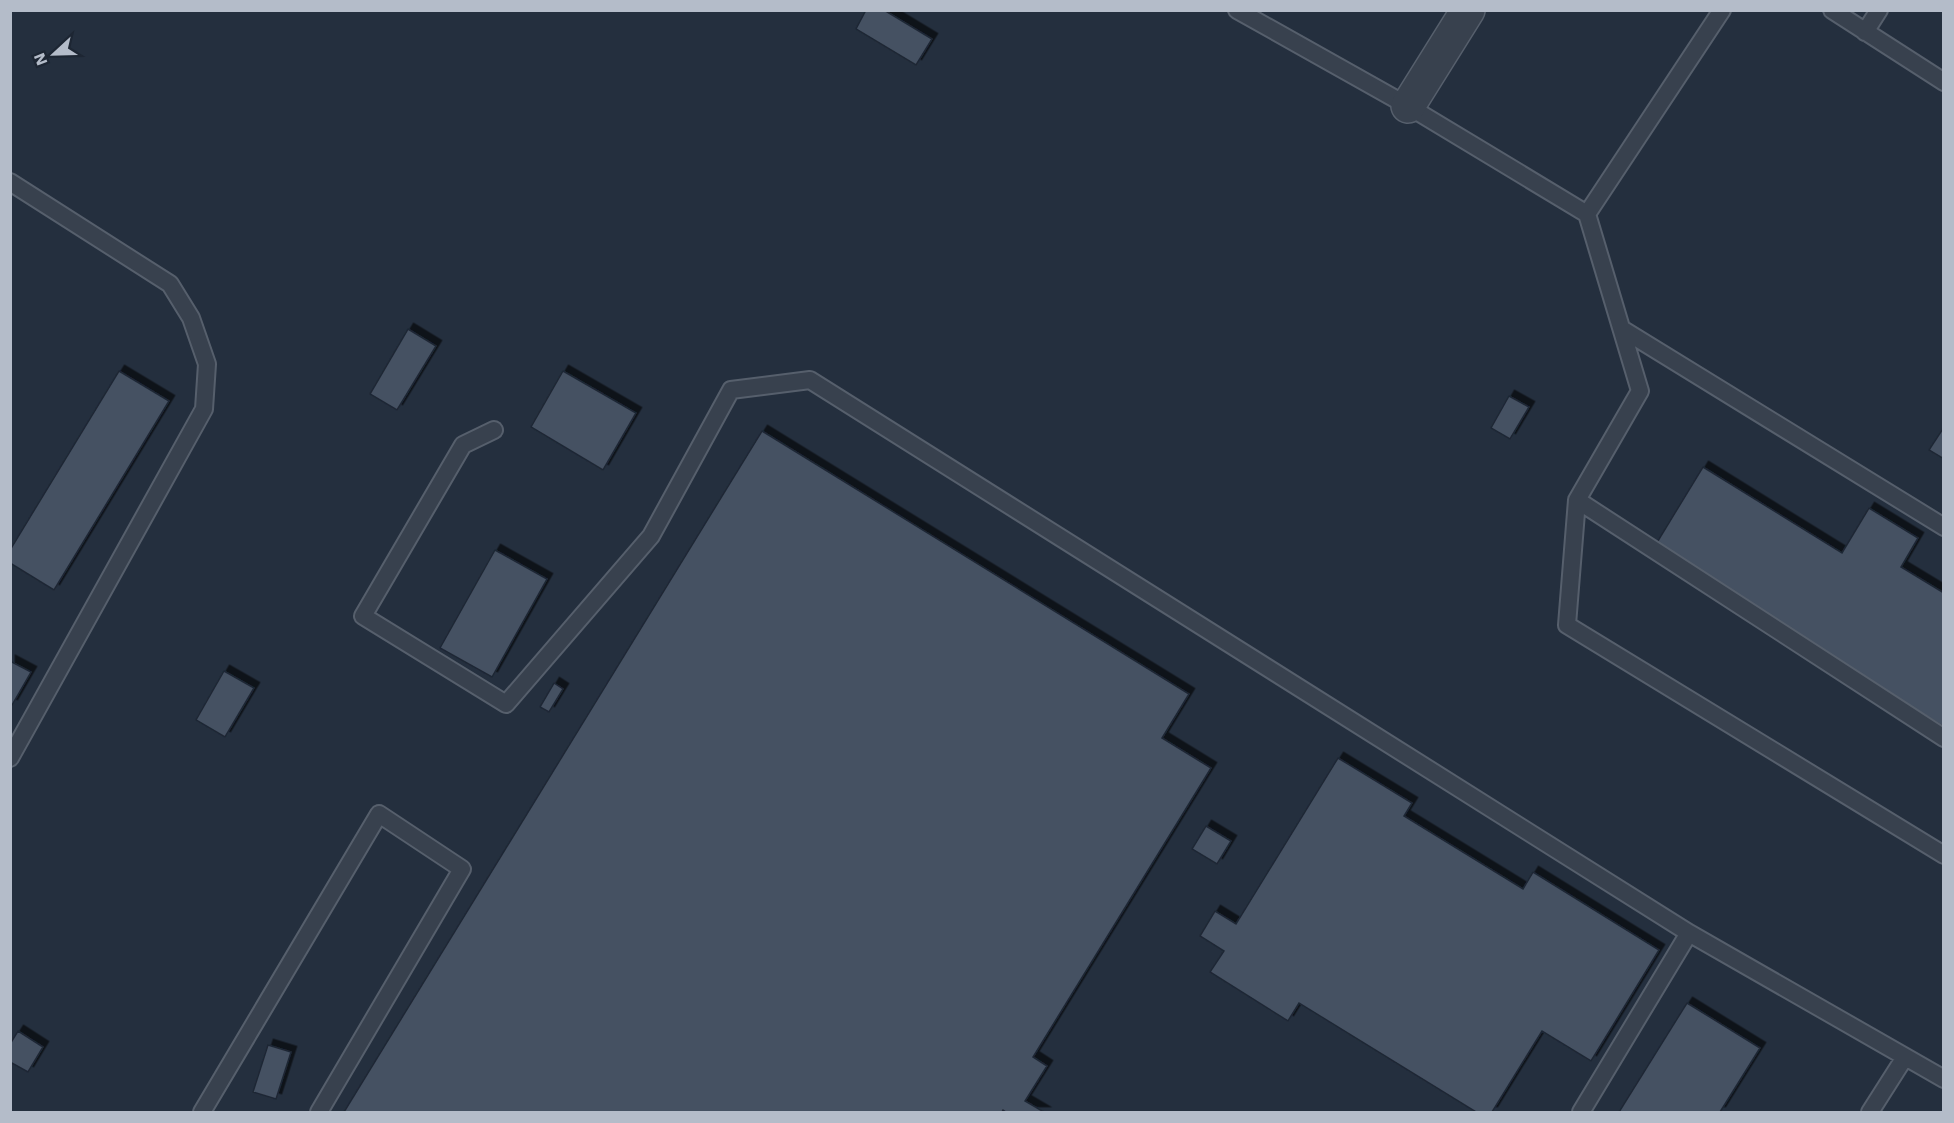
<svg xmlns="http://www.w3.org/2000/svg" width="1954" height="1123" font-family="'Work Sans',sans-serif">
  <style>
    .building { fill: #455162; stroke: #1f2835; stroke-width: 1.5; filter: url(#shadow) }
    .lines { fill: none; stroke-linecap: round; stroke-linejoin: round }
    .service-casing { stroke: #565f6c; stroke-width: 20 }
    .minor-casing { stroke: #565f6c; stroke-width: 36 }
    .service { stroke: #38414e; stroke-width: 16 }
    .minor { stroke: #38414e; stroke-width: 33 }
  </style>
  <defs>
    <filter id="shadow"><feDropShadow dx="5.5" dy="-5.5" stdDeviation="0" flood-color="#0009"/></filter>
  </defs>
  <rect width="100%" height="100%" fill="#242f3e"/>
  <path class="building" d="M866 10H884L932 39 916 65 856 29Z
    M408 329 436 346 397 410 370 394Z
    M119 371 169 401 54 590 10 563V550Z
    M563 371 636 413 603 470 531 427Z
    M1509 396 1529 407 1510 439 1491 428Z
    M1944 427V459L1929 450Z
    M762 431 1189 694 1162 738 1211 768 1033 1057 1047 1066 1025 1101 1044 1112H1006L1003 1110 1002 1112H344Z
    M1703 467 1842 553 1869 508 1918 538 1901 567 1944 593V727L1653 549Z
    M495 550 547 579 492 677 440 648Z
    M10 661 31 672 12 705 10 704Z
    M224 671 254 688 225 737 196 720Z
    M554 683 563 689 549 712 540 707Z
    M1338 758 1412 803 1404 816 1523 889 1533 872 1659 950 1591 1061 1542 1031 1492 1112H1476L1299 1003 1288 1021 1210 972 1224 951 1200 936 1215 911 1236 924Z
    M1206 826 1231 841 1217 864 1192 849Z
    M1687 1003 1760 1048 1720 1112H1619Z
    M18 1031 43 1047 28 1072 10 1062V1044Z
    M268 1045 291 1052 276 1099 253 1092Z"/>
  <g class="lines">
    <defs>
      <path id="service" d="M1237 10 1408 106 1587 214 1722 10
        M1832 10 1944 82
        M1865 32 1879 10
        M10 182 170 284 191 318 207 364 204 409 10 758
        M1587 214 1640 391 1577 500 1944 738
        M1622 329 1944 527
        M494 430 463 445 363 616 506 704 651 536 731 390 810 380 1689 933
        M1577 500 1567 625 1944 855
        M202 1112 379 814 462 869 319 1112
        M1581 1112 1689 933 1944 1079
        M1870 1112 1905 1057"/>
      <path id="minor" d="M1408 106 1468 10"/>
    </defs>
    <use href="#service" class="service-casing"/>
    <use href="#minor" class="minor-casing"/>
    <use href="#service" class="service"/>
    <use href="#minor" class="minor"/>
  </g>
  <rect width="1954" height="1123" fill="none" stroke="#b4bcc9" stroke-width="24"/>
  <g transform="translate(54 54) rotate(248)" stroke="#1d2633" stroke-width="4.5" paint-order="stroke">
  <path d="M0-4.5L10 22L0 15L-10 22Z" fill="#b4bcc9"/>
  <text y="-9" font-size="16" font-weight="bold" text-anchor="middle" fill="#b4bcc9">N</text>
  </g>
</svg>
